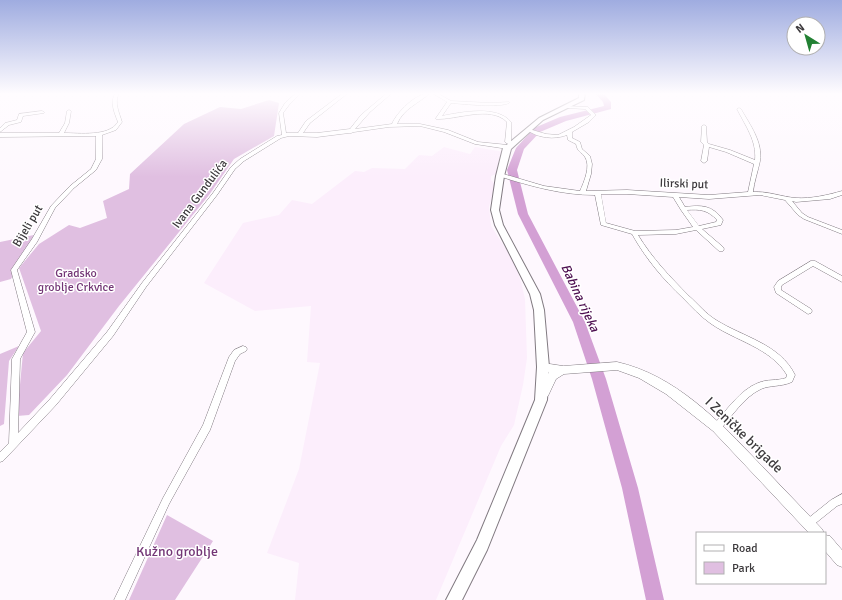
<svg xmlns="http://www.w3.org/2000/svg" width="842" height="600" font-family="Signika,sans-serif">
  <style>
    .built { fill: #fceefc }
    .green { fill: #e0bfe1 }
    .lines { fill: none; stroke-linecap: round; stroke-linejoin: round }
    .river { fill: #d3a0d4; fill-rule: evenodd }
    .minor-casing { stroke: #817a81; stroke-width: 1 }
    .tertiary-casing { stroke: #817a81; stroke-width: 1 }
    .secondary-casing { stroke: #817a81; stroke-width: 2 }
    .minor { fill: #fff; fill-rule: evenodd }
    .tertiary { fill: #fff; fill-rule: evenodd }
    .secondary { fill: #fff; fill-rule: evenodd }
    .labels { text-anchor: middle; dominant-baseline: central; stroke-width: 3; stroke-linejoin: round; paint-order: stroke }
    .street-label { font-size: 12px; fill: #3d3a3d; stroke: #fff }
    .park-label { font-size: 12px; fill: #733676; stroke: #fff }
    .water-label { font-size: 13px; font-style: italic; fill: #4d0f50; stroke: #fff }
    .near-street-label { font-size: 14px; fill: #3d3a3d; stroke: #fff }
    .near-park-label { font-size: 14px; fill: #733676; stroke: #fff }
  </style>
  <rect width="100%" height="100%" fill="#fef8fe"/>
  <path class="built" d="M444 147 470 154 475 147 504 152 496 174 491 176V180L495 184 489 207 491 226 515 263 521 282 525 299 527 358 523 385 514 425 501 446 436 600H295L299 563 267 553 299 469 320 363 307 362 311 306 255 311 204 283 243 223 279 215 292 200 312 204 355 171 364 172 372 168 405 169 419 155 432 156Z"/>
  <path class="green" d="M269 100 279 103 274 136 234 159 209 195 119 306 67 375 29 415 17 416 23 353 41 331 19 268 39 244 69 225 80 228 107 218 103 201 129 189 130 174 184 124 220 107 241 109Z
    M34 235 11 279 0 282V242Z
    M19 346 9 361 4 424 0 426V354Z
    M167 515 213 541 175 600H129Z"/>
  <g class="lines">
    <path class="river" d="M595 93H603L611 102V109L566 121 540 132 524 149 517 170 528 214 585 322 606 379 638 488 664 600H646L622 488 592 379 573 322 518 214 507 170 516 148 534 128 560 117 604 106 603 102Z"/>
    <defs>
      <path id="minor" d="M115 93H119C114 103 119 112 122 122L116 130 102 135V159L96 170 74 188 55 208 37 242 17 270 35 332 20 359 18 433 50 399 107 332 142 283 213 193 231 167 240 159 277 136 282 135 279 113 285 103 296 93H301L289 105 283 113 286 133H298L306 121 343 93H348L310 123 303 133H317L350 129 361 115 387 93H392L370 112 355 129 392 124C397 112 416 93 430 93 418 104 404 108 397 124H420L448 130 478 142 508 145 511 147 508 149 475 144 444 132 420 126 389 127 354 132 351 133H349L317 137 289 136 281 138 244 161 235 169 217 195 146 287 113 336 56 405 3 461 0 462V452L9 443 12 359 27 332 11 270 32 239 51 206 70 186 91 169 96 159V136L0 137V133H59L65 123 67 111 69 110 71 111 69 123 64 133C79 133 109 137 118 122 114 112 110 103 115 93Z
        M432 93H437L451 101 491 103 509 102V103C499 108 465 104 451 103L442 116C462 112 497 105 511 122V141L514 144 511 146 505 142 507 122C490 105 457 120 436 119V118L447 102Z
        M565 106 588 107 596 115 589 122 572 132V138L580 142 582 149 590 156 592 164 591 174 586 191 627 190 709 195 748 192 754 164 726 152 709 147 707 161 704 163 701 161 704 145 701 142 702 126 704 125 706 126 707 142 709 144 730 150 755 160C757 141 745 125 737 109L739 108 741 109C750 125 763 142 760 161 758 171 754 182 753 192 768 191 782 197 796 198 811 199 828 195 842 191V195L830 199 796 202 792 201 802 213 808 217 842 230V234L804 219 798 215 785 200 760 195 709 199 679 197 685 207C702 205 712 205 723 220L721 225 702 229 723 247 724 249 723 251H719L696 230 676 234 638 235C652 258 670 277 689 296 698 304 706 314 716 320 743 337 780 344 795 375L792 382C781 387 770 385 761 389 744 397 732 416 720 430L717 431 714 430 713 427 714 424C727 410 740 390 758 383 767 379 777 381 786 378L787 375C770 347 735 341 710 323 700 316 692 307 683 298 663 279 646 259 632 234L601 225 595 195C561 195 531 186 498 176L497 175 500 173 544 186 580 191C584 182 591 166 585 157 580 150 578 153 576 144L568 140 567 135C554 140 538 138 527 130L529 129 546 134 558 135 574 127 591 115 585 109 567 108 565 107ZM601 194H627L673 197 681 210 693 227 676 230 635 231 606 223ZM687 210C700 209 708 210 717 220L716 222 699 226Z
        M42 111 44 112V113L23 116 21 122 9 125 0 132V128L5 123 17 120 19 114Z
        M811 261H815L842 276V282L813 266 782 285 781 287V290L811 309 812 311 811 313 808 314 776 293 774 287 778 281Z
        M243 346 246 347 247 349 246 351 240 354 235 361 210 430 169 504 125 600H114L163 498 203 425 229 357 234 350Z
        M842 494V504L837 506 812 526 809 528 806 526 804 523 806 520 831 500Z"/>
      <path id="tertiary" d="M617 362C675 375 719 421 759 463 780 485 801 507 822 529L824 533H809L713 431 666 394 639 378 617 370 564 374 556 379 548 396 544 398 540 396 539 393 549 372 539 370 538 367 539 364 543 363 563 366Z
        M825 535 830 536 842 550V567L837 565 825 551Z"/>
      <path id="secondary" d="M579 93H585L584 100 543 120 511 149 504 176 499 210 503 225 540 294 544 310 549 367 547 400 487 550 462 600H446L477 540 535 400 537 367 534 310 530 294 495 225 491 210 496 176 503 148 539 118 579 98Z"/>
    </defs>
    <use href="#minor" class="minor-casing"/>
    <use href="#tertiary" class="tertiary-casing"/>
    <use href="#secondary" class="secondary-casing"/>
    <use href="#minor" class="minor"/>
    <use href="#tertiary" class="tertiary"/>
    <use href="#secondary" class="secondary"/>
  </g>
  <linearGradient id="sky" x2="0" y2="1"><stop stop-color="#9face0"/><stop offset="0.53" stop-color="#fffcff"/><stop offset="1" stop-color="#fffcff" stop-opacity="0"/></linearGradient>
  <rect width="842" height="177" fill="url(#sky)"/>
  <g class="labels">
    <g class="street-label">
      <text transform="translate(684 184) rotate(2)">Ilirski put</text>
      <text transform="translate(200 194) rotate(-53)">Ivana Gundulića</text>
      <text transform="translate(28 226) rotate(-59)">Bijeli put</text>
    </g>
    <g class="park-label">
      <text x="76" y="273">Gradsko<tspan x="76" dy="14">groblje Crkvice</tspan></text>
    </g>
    <g class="water-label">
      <text transform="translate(580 298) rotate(65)">Babina rijeka</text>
    </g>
    <g class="near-street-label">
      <text transform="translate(744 435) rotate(44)">I Zeničke brigade</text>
    </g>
    <g class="near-park-label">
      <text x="177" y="551">Kužno groblje</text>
    </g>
  </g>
  <rect x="696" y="532" width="130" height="52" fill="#ffffff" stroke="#b1b0b1"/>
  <rect x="704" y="545" width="20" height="6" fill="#ffffff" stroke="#b1b0b1"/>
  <text x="732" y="552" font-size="12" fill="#3d3a3d">Road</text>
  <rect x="704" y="562" width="20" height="12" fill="#e0bfe1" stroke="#b1b0b1"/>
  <text x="732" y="572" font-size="12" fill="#3d3a3d">Park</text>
  <g transform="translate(806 36) rotate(323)"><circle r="19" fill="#ffffff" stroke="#b1b0b1"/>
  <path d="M0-3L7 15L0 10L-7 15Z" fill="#228133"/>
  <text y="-6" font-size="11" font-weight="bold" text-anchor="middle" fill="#3d3a3d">N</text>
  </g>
</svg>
